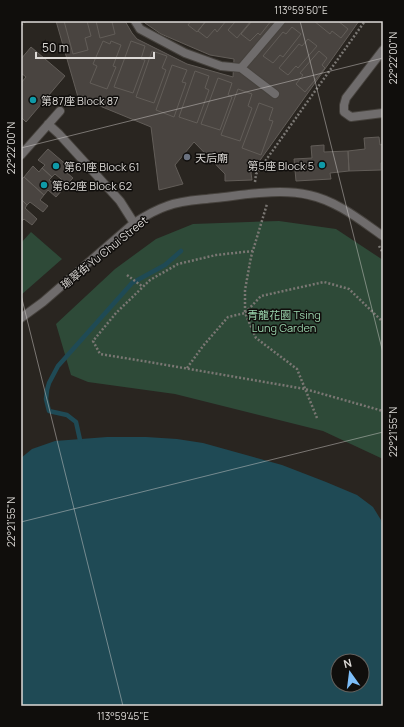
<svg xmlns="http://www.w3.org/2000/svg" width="404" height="727" font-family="Manrope,'Noto Sans TC',sans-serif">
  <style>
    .green { fill: #2e4a38 }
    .water { fill: #1f4a55; fill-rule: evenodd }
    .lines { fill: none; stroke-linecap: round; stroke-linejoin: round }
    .stream { stroke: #1f4a55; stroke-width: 4.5 }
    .building { fill: #494440; stroke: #625d58 }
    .lane-casing { stroke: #46423d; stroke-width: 10 }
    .street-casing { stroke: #46423d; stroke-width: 10 }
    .path { stroke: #7a7773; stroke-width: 2.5; stroke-dasharray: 2 2; stroke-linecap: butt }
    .lane { stroke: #6f6c6c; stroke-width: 8 }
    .street { stroke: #6f6c6c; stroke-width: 8 }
    .ticks { fill: none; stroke: #dddad7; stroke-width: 1; stroke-opacity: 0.45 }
    .culture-dot { fill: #0f9aa8; stroke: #100e0c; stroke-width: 1.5 }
    .worship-dot { fill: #6b7280; stroke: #100e0c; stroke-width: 1.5 }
    .labels { text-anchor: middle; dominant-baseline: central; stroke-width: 3; stroke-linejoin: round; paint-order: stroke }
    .poi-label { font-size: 11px; fill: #dddad7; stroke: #100e0c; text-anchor: start }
    .street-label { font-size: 11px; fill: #dddad7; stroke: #100e0c }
    .park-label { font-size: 11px; fill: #9ad4ad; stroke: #100e0c }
    .neatline { fill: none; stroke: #dddad7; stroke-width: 1.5 }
    .ticks-label { font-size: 10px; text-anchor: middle; fill: #dddad7 }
  </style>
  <rect width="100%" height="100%" fill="#292520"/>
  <path class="green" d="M279 221 336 229 383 260V459L323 431 175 394 88 382 71 375 56 324 115 269 156 239 193 224Z
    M31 232 62 259 21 295V243Z"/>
  <path class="water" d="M107 437H146L177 439 203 443 282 465 326 482 357 495 373 507 381 520 383 527V706H21V458L32 449 55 441ZM338 661H362V685H338Z"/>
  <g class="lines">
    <path class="stream" d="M80 440 76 422 67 415 49 411 46 399 47 390 49 383 58 366 132 283 165 265 181 251"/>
  </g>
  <path class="building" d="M56 21H125L132 33 137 39 187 64 233 77 234 59 210 55 161 34 145 23 143 21H359L251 173 252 180 225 181V174L194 142 175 165 183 184 159 190 151 127 78 97Z
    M64 21H87L91 36 85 38 88 50 73 54Z
    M96 21H115L112 22 115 34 100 38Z
    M191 21H206L197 32 188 25Z
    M206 21H226L217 32 215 29 207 38 198 31Z
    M233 21H251L237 38 228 30 235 22Z
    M252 21H271L260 35 258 33 250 41 241 34Z
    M314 21H338L348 29 341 38 332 31 330 34Z
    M292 27 301 34 283 57 280 55 273 63 263 56 283 32 286 34Z
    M308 39 317 46 298 68 296 66 288 75 279 68 299 44 302 46Z
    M103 41 110 44 111 41 121 45 113 66 116 67 107 89 90 83 97 66 93 64Z
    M131 41 145 46 141 59 145 60 133 93 114 87Z
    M31 47 65 76 26 122 21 117V83L26 77 21 73V59Z
    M152 51 167 56 162 68 166 70 154 103 136 97Z
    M319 51 327 58 322 65 325 68 305 92 296 84 303 75 300 73Z
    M172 65 187 70 182 82 186 83 174 117 156 110Z
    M195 71 209 76 205 88 209 90 197 123 179 117Z
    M218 78 232 83 228 95 232 97 220 130 201 124Z
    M238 89 252 94 248 106 252 108 240 141 221 135Z
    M259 103 273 108 269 120 273 121 261 155 242 148Z
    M379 137 380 145 383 144V163H381V170L349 171 348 151 365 149 364 138Z
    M324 145V152L348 151 349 171 330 173 331 179 296 181 294 159 312 158 311 146Z
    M48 149 69 167 65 171 73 178 67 184 55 174 52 177 42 168 45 165 38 160Z
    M33 166 39 172 42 168 52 177 49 180 62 190 56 197 48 190 44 195 24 177Z
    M24 177 44 195 40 200 48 206 43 212 30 202 27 205 21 199V180Z
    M21 199 27 205 25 208 37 219 32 225 24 219 21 222Z"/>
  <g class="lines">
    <defs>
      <path id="lane" d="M383 50 346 98 344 105V112L351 117 383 113
        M48 124 59 134 120 201 134 223
        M21 155 60 111"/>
      <path id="street" d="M135 21 140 29 185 53 221 66 241 68 281 21
        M241 68 275 94
        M21 318 43 302 134 223C145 216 155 210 167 206 182 200 199 200 215 198 244 195 280 188 309 195 337 201 360 220 383 236"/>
    </defs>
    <use href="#lane" class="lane-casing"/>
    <use href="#street" class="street-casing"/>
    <path class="path" d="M21 25 25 21
      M255 182 256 174 365 21
      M379 246 383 253
      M253 251 216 255 178 264 150 280 116 313 93 341 100 354 149 362 305 389 383 411
      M127 275 143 287
      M187 368 203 346 228 317 245 313V290L251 257 267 204
      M317 418 297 369 256 338 245 313 261 296 324 282 349 289 383 322"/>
    <use href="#lane" class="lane"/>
    <use href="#street" class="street"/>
  </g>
  <path class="ticks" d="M300 21 383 353M21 148 383 58M21 295 123 706M21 522 383 432"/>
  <g class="culture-dot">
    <circle cx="33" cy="100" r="4"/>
    <circle cx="322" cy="165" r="4"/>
    <circle cx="56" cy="166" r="4"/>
    <circle cx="44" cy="185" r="4"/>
  </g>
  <circle class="worship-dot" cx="187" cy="157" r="4"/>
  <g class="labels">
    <g class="poi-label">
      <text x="41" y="100">第87座 Block 87</text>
      <text x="195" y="157">天后廟</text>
      <text x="314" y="165" text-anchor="end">第5座 Block 5</text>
      <text x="64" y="166">第61座 Block 61</text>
      <text x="52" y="185">第62座 Block 62</text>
    </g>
    <g class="street-label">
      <text transform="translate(104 252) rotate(-39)">瑜翠街 Yu Chui Street</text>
    </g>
    <g class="park-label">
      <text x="284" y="314">青龍花園 Tsing<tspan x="284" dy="13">Lung Garden</tspan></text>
    </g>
  </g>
  <rect width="404" height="727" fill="none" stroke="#100e0c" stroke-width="44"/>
  <g transform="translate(350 673) rotate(346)"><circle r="19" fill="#100e0c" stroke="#62605d"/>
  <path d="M0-3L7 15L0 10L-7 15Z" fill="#7dbef9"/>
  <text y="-6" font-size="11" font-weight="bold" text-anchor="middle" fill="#dddad7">N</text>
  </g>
  <path d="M36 52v6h118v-6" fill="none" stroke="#dddad7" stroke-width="2"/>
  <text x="42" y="52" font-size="12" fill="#dddad7" stroke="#100e0c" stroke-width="3" paint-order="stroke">50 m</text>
  <rect x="22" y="22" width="360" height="683" class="neatline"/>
  <g class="ticks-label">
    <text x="301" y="14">113°59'50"E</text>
    <text transform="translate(393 58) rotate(-90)" y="4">22°22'00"N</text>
    <text transform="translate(11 148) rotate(-90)" y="4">22°22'00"N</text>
    <text transform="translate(393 432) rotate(-90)" y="4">22°21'55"N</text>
    <text transform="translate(11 522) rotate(-90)" y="4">22°21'55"N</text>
    <text x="123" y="720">113°59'45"E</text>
  </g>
</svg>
